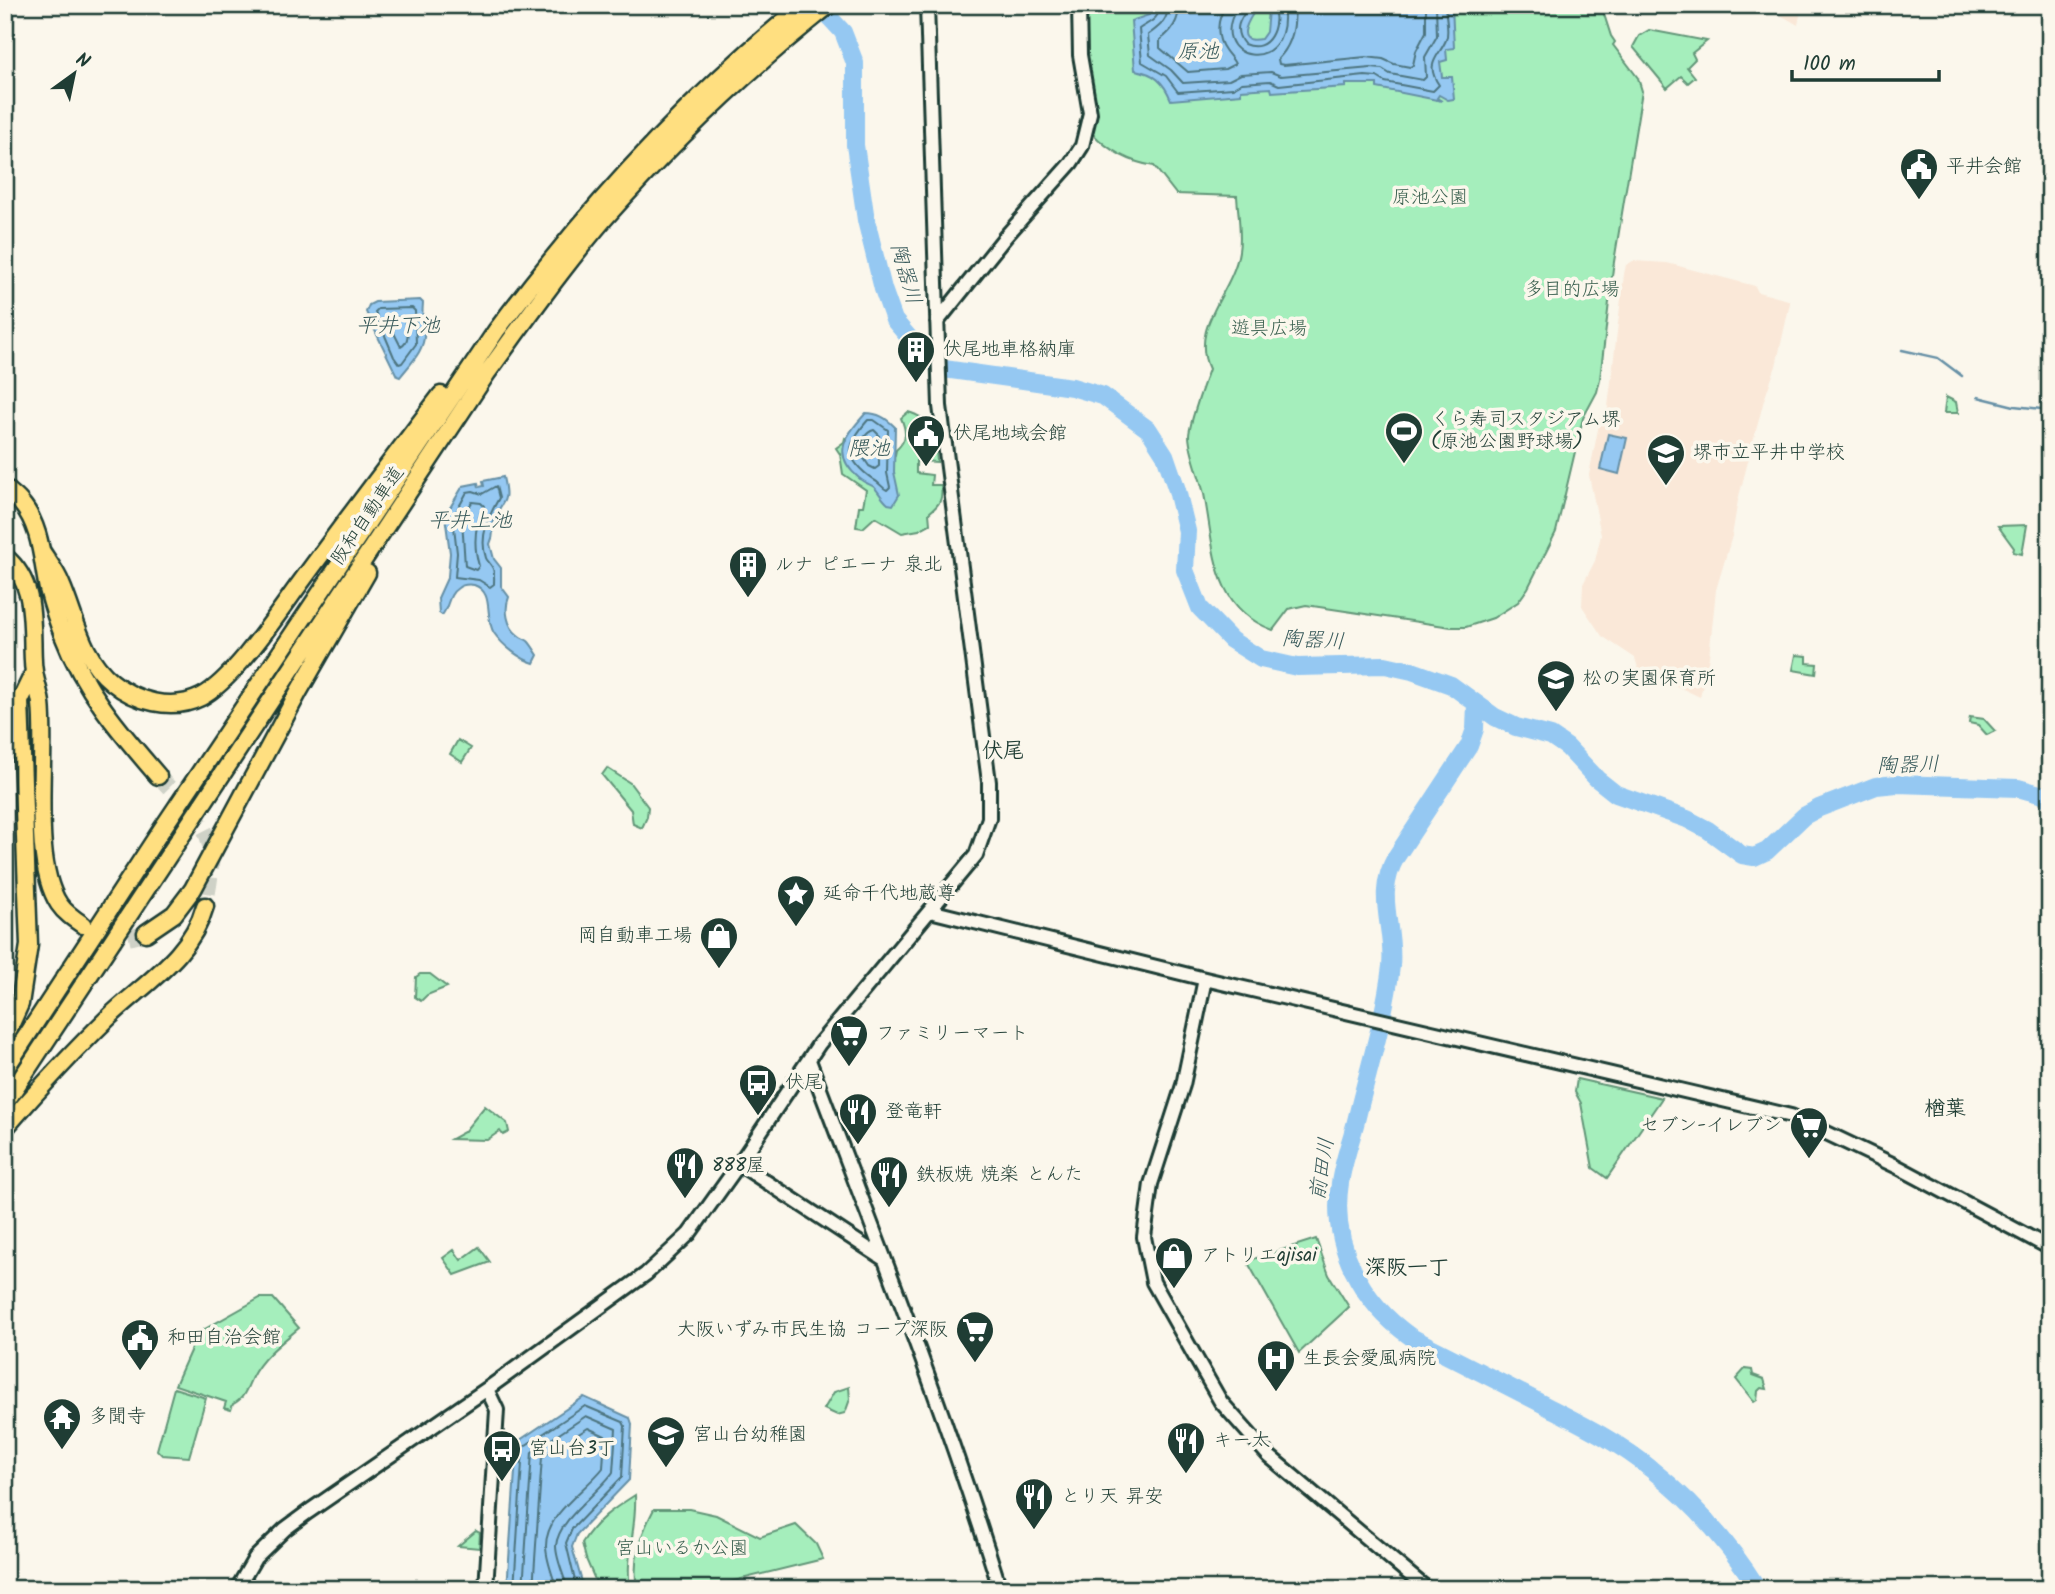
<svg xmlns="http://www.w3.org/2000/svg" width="2055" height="1594" font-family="Kalam,'Klee One',sans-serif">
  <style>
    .built { fill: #fae8d8 }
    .green { fill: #a5eebc; stroke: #629678; stroke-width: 2 }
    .water { fill: #95c8f2; stroke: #6690a6; stroke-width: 2; fill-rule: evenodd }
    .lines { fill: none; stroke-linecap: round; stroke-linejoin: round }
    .shore { stroke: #4e7580; stroke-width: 2 }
    .stream { stroke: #6690a6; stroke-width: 2.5 }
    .river { stroke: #95c8f2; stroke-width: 18 }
    .highway-tunnel { stroke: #cfd2c7; stroke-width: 16; stroke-dasharray: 16 8; stroke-linecap: butt }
    .secondary-casing { stroke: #1f3d34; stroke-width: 18 }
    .highway-casing { stroke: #1f3d34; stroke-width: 21 }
    .secondary { stroke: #fbf7ec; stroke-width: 12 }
    .highway { stroke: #ffdf80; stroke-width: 16 }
    .labels { text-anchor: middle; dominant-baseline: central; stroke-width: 7; stroke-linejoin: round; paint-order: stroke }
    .poi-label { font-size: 19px; fill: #1f3d34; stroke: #fbf7ec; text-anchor: start }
    .park-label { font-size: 19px; fill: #3a604f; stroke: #fbf7ec }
    .street-label { font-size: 19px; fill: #1f3d34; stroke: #fbf7ec }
    .water-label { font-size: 21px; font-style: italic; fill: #37595a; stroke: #fbf7ec }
    .neighbourhood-label { font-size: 21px; font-weight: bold; fill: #1f3d34; stroke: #fbf7ec }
  </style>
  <rect width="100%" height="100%" fill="#fbf7ec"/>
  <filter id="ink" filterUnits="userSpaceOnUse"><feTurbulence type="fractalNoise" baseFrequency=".0143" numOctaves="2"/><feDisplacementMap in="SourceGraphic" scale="14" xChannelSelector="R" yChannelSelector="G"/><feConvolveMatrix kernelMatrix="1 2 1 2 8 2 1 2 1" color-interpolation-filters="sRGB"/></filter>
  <g filter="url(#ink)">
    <path class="built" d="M1702 5H1802L1798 25 1767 7 1746 6 1714 10Z
      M1633 261 1667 263 1755 286 1758 292 1788 300 1790 303 1776 366 1764 400 1738 500 1732 536 1716 590 1709 657 1700 697 1638 668 1635 658 1602 636 1582 606 1583 584 1595 561 1601 535 1589 475 1601 414 1607 415 1624 274 1626 265Z"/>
    <path class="green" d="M1087 5H1601L1611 36 1615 42 1613 45 1638 78 1642 91 1613 268 1600 379 1597 392 1583 418 1556 532 1528 588 1518 602 1493 618 1466 627H1451L1306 605 1289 609 1273 630C1211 607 1215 549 1204 494 1200 476 1190 455 1189 436 1189 423 1204 384 1209 369 1189 326 1233 293 1239 251 1242 234 1238 214 1237 196L1176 194 1154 166C1129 162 1110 152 1092 133L1095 112 1086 58Z
      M1649 30 1707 41 1692 53 1695 59 1687 67 1695 77 1688 83 1681 76 1667 88 1633 47 1639 36Z
      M1946 397 1956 402 1958 413H1944Z
      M908 412C918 414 925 421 934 425L937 462 916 461V473L932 475 931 485H941C943 500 940 504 929 513L930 524 919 530 902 533 875 517 863 528 856 527 859 506H863L866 490 843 474 840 454 836 448 844 442 845 438 889 460 895 455 896 450C907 440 907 432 901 418Z
      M2027 525 2022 554 2013 552 2014 548 1998 526Z
      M1796 655 1807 656V663L1817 664 1816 674 1793 670Z
      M1970 717 1984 719 1995 731 1987 735 1978 725 1969 723Z
      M458 740 471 748 462 762 450 754Z
      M607 768 630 783 648 807 647 817 642 828 633 824 631 810 602 775Z
      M420 974H430L447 987 427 995 421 1001 415 997 416 977Z
      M1577 1079 1662 1098 1607 1178 1593 1168 1581 1103 1575 1092Z
      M485 1106 507 1123 509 1132 503 1135 500 1131 487 1140 451 1139 464 1132Z
      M1316 1239 1329 1275 1349 1307 1299 1353 1247 1261Z
      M479 1247 490 1262 455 1275 443 1258 454 1250 461 1260Z
      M260 1298H273L299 1328C281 1343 262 1357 252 1377 247 1388 244 1399 233 1404L231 1410 224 1408 226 1402 175 1385 198 1333Z
      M1745 1369 1752 1370 1753 1375 1764 1379 1767 1389 1761 1388 1758 1391 1757 1400 1754 1402 1736 1379Z
      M849 1387 850 1399 845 1413 837 1415 824 1409 834 1392Z
      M174 1388 206 1398 189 1457 162 1455 157 1450Z
      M635 1495C637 1527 625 1557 630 1589H599L586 1559 582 1543C596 1520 613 1509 635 1495Z
      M654 1509H689L716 1515 760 1537 796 1525 816 1544 823 1559 701 1589H637C632 1558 640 1536 654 1509Z
      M476 1531 480 1533 479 1548 458 1546Z"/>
    <path class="water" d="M1153 5H1452L1454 48 1446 49 1447 60 1440 62 1442 77H1452L1454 99 1448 100 1439 95 1437 98 1442 101 1377 88V84H1346V87L1272 92 1271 88 1241 90V94L1171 100C1164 82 1154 73 1135 70L1131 21 1149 15ZM1258 6 1268 10 1266 32 1261 39C1231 45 1251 16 1258 6Z
      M420 300 423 303C422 314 422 321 424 332 426 349 410 364 400 377L397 376 366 312 369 305 375 302Z
      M866 413C878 413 886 418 895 427L894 472 899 495 893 505 888 504C882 499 879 492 874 487 869 484 863 482 859 478 830 454 846 435 866 413Z
      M1608 434 1627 438 1619 474 1600 469Z
      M503 477C510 508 501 497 494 521 491 530 496 531 490 544L494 559 501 568V586L509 597C504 609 507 627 518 635 522 639 524 638 528 641 532 645 535 651 538 655L534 663C520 659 503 646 494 633 484 618 495 592 474 585 468 584 463 584 458 588 447 595 449 608 442 615L439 613 438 598 448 576 450 553 445 516 463 486 478 483 479 487 484 486 483 481Z
      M584 1397 630 1418 632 1424 629 1480 577 1534 572 1547 584 1589H507L517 1442Z"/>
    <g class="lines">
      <path class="shore" d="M1159 5C1160 20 1149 22 1139 29L1142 62 1166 76 1178 92 1233 88 1242 83 1270 81 1279 85 1365 76 1377 77 1385 82 1433 91 1439 85C1424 63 1439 57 1446 40 1450 30 1445 15 1445 5
        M1168 5C1168 21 1160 26 1148 35L1150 55 1171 70 1183 83 1229 80 1241 74 1271 72 1281 76 1371 68 1382 69 1390 74 1423 80 1426 77 1425 57 1437 36 1436 5
        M1179 5C1179 21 1172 31 1160 40V48L1188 72 1225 69 1235 64C1233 59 1229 56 1225 50 1215 36 1217 19 1226 5
        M1239 5C1200 62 1295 80 1283 5
        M1250 5C1240 19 1232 29 1244 44 1269 55 1281 25 1273 5
        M1294 5C1296 25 1292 45 1278 59L1279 64 1284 65 1366 57 1383 59 1394 64 1410 67 1413 65 1416 51 1426 32V5
        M412 308 415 311 416 344 402 363 399 364 394 357 375 312 378 309Z
        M402 317 405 320C407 330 411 341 401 347L388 321 391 318Z
        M868 420H874L888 430 887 473 890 487 887 490C882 488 880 483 874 480 844 459 845 446 868 420Z
        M874 430 879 435V466L875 469 869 466 859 451C860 442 866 432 874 430Z
        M496 486 499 498C488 517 479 537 486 558 487 561 491 564 492 567 495 571 494 579 494 584L490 587 479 580 455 577 457 553 453 518 467 492 473 491 482 494Z
        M472 502 481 503 484 506C474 526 473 545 479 566L476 570 465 566 462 519Z
        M514 1589 523 1447 585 1406 623 1422 625 1426 622 1477 572 1529 566 1543 577 1589
        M523 1589 532 1452 586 1416 616 1429 613 1472C599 1493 558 1519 556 1546 556 1559 564 1576 568 1589
        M533 1589 542 1457 588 1428 605 1436 603 1468C585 1491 546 1513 546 1546 546 1560 553 1576 557 1589"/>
      <path class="stream" d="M1902 350 1938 358 1962 376
        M1978 397 2014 406 2050 410"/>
      <path class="river" d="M818 5 843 32 855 63V145L866 220 883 289 894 320 923 354 944 369 1072 387 1103 396 1149 430 1165 455 1177 490 1187 531 1185 570 1200 608 1231 640 1261 659 1297 667 1385 665 1412 671 1451 685 1495 717 1516 727 1551 736 1567 747 1597 779 1616 794 1687 819 1708 830 1742 855 1754 857 1767 851 1804 816 1819 808 1876 786 1897 784 2018 788 2043 795 2050 800
        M1476 703 1475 729 1469 746 1396 857C1374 896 1395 926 1391 966 1385 1018 1368 1070 1356 1121 1351 1141 1343 1162 1340 1183 1330 1245 1361 1302 1411 1337 1458 1361 1504 1384 1550 1408 1585 1426 1621 1444 1651 1469 1693 1502 1729 1543 1758 1589"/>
      <path class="highway-tunnel" d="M158 776C207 827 221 833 205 906
        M84 926C109 942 118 942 146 933"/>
      <defs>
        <path id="secondary" d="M937 322 1006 236 1071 163 1082 146 1090 113 1080 55 1079 5
          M930 911 1205 979 1791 1116 1896 1166 2050 1248
          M1205 979 1183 1085 1151 1184 1144 1237 1153 1282 1197 1360 1221 1402 1269 1456 1427 1589
          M809 1060C875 1235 945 1410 1000 1589
          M739 1164 884 1259
          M237 1589 255 1558 285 1529 308 1512 487 1389 646 1274 689 1234 739 1164 819 1044 976 855 989 818V782L940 406 927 5
          M486 1589 497 1410 487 1389"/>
        <path id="highway" d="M5 488C10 493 17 497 21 503 41 526 42 560 48 589 52 604 57 620 63 635 84 690 120 732 158 776
          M42 552C49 563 57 573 61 584 76 618 81 657 112 682 135 701 171 712 201 697 234 680 278 613 301 582 347 519 394 457 441 395
          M5 557C37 583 31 624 33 661 33 676 39 689 41 703 47 757 30 860 59 904 65 913 74 919 83 925
          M146 933 174 914 193 889 299 691 367 573
          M5 1037 20 1004 29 945 20 701 33 674
          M5 1069 162 829 496 331C586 211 686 99 804 5
          M5 1103 487 373C525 321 562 268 604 219 673 141 747 70 829 5
          M5 1128C38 1090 72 1053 108 1018 144 983 191 957 205 906"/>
      </defs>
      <use href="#secondary" class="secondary-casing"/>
      <use href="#highway" class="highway-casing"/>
      <use href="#secondary" class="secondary"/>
      <use href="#highway" class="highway"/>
    </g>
  </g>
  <defs>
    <symbol id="civic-pin" viewBox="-11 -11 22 30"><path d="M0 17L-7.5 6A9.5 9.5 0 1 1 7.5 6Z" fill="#1f3d34" stroke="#fbf7ec"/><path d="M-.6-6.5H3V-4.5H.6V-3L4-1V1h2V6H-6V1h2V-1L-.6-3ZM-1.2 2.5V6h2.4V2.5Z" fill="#fff"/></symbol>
    <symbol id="building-pin" viewBox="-11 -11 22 30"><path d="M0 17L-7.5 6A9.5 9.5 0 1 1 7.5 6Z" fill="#1f3d34" stroke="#fbf7ec"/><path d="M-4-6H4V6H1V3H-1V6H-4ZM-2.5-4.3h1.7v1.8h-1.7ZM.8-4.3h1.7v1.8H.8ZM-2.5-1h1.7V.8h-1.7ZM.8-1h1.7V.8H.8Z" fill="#fff"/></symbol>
    <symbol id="stadium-pin" viewBox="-11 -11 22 30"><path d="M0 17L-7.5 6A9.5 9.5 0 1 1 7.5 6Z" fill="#1f3d34" stroke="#fbf7ec"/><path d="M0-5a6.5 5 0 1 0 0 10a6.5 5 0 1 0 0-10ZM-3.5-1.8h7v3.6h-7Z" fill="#fff"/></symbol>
    <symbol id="school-pin" viewBox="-11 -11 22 30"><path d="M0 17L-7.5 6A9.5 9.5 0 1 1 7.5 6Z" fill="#1f3d34" stroke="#fbf7ec"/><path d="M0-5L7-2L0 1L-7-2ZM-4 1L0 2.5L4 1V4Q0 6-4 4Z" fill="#fff"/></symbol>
    <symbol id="sight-pin" viewBox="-11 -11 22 30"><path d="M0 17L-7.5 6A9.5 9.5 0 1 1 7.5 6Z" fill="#1f3d34" stroke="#fbf7ec"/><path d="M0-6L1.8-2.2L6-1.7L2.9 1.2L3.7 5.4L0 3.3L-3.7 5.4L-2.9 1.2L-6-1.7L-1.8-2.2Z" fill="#fff"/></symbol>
    <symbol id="shop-pin" viewBox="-11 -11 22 30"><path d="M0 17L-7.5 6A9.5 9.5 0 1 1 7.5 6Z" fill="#1f3d34" stroke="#fbf7ec"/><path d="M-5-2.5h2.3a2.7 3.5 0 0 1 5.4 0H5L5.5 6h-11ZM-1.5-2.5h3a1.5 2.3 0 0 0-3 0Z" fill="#fff"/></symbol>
    <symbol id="supermarket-pin" viewBox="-11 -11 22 30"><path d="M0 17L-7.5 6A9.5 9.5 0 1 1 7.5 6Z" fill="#1f3d34" stroke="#fbf7ec"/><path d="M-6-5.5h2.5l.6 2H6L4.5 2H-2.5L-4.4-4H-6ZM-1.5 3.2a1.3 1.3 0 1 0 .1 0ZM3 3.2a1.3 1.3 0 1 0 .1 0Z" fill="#fff"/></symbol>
    <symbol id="bus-pin" viewBox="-11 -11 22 30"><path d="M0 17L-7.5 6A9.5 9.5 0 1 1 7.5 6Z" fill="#1f3d34" stroke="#fbf7ec"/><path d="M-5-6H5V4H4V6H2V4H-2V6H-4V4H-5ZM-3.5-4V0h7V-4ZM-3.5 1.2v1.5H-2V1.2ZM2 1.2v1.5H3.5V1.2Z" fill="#fff"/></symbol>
    <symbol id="restaurant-pin" viewBox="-11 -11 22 30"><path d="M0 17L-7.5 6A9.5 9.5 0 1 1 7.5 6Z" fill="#1f3d34" stroke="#fbf7ec"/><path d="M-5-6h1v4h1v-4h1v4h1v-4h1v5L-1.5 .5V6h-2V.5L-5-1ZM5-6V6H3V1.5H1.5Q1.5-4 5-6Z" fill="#fff"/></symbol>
    <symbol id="hospital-pin" viewBox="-11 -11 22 30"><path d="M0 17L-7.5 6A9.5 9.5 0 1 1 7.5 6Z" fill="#1f3d34" stroke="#fbf7ec"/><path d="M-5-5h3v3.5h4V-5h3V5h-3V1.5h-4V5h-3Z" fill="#fff"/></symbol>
    <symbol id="temple-pin" viewBox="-11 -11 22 30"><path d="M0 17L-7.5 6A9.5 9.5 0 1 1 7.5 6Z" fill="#1f3d34" stroke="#fbf7ec"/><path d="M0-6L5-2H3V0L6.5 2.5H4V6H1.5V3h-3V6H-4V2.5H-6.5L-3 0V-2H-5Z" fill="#fff"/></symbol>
  </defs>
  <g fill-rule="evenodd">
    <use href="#civic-pin" x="1897" y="145" width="44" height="60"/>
    <use href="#building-pin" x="894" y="328" width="44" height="60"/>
    <use href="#stadium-pin" x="1382" y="409" width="44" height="60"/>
    <use href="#civic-pin" x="904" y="412" width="44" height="60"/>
    <use href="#school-pin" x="1644" y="431" width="44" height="60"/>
    <use href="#building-pin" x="726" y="543" width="44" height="60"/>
    <use href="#school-pin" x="1534" y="657" width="44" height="60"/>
    <use href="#sight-pin" x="774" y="872" width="44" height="60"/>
    <use href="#shop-pin" x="697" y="914" width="44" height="60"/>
    <use href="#supermarket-pin" x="827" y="1012" width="44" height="60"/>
    <use href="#bus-pin" x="736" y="1061" width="44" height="60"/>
    <use href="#restaurant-pin" x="836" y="1090" width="44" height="60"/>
    <use href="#supermarket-pin" x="1787" y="1104" width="44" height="60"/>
    <use href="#restaurant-pin" x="663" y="1144" width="44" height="60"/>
    <use href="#restaurant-pin" x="867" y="1153" width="44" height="60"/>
    <use href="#shop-pin" x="1152" y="1234" width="44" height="60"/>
    <use href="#supermarket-pin" x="953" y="1308" width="44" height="60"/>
    <use href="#civic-pin" x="118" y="1316" width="44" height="60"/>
    <use href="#hospital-pin" x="1254" y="1337" width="44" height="60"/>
    <use href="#temple-pin" x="40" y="1395" width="44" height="60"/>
    <use href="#school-pin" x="644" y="1413" width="44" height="60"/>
    <use href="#restaurant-pin" x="1164" y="1419" width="44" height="60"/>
    <use href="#bus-pin" x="480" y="1427" width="44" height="60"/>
    <use href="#restaurant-pin" x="1012" y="1475" width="44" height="60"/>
  </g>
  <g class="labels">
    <g class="poi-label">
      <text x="1946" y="167">平井会館</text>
      <text x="943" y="350">伏尾地車格納庫</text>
      <text x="1431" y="420">くら寿司スタジアム堺<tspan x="1431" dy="22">(原池公園野球場)</tspan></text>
      <text x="953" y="434">伏尾地域会館</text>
      <text x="1693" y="453">堺市立平井中学校</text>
      <text x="775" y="565">ルナ ピエーナ 泉北</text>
      <text x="1583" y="679">松の実園保育所</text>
      <text x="823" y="894">延命千代地蔵尊</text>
      <text x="692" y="936" text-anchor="end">岡自動車工場</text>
      <text x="876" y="1034">ファミリーマート</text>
      <text x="785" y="1083">伏尾</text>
      <text x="885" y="1112">登竜軒</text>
      <text x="1782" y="1126" text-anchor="end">セブン-イレブン</text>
      <text x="712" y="1166">888屋</text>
      <text x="916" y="1175">鉄板焼 焼楽 とんた</text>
      <text x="1201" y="1256">アトリエajisai</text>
      <text x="948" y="1330" text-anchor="end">大阪いずみ市民生協 コープ深阪</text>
      <text x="167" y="1338">和田自治会館</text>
      <text x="1303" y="1359">生長会愛風病院</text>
      <text x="89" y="1417">多聞寺</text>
      <text x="693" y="1435">宮山台幼稚園</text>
      <text x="1213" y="1441">キー太</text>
      <text x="529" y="1449">宮山台3丁</text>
      <text x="1061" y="1497">とり天 昇安</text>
    </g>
    <g class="park-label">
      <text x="1430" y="198">原池公園</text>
      <text x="1572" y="290">多目的広場</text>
      <text x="1269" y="329">遊具広場</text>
      <text x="682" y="1549">宮山いるか公園</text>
    </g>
    <g class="street-label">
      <text transform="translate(368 516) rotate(-56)">阪和自動車道</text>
    </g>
    <g class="water-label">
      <text x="1198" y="52">原池</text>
      <text transform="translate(905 274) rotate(74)">陶器川</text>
      <text x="398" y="326">平井下池</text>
      <text x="869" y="449">隈池</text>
      <text x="470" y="521">平井上池</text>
      <text transform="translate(1313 641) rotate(3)">陶器川</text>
      <text transform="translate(1908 766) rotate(-2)">陶器川</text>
      <text transform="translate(1323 1169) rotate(-81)">前田川</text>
    </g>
    <g class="neighbourhood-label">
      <text x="1003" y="751">伏尾</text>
      <text x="1945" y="1109">楢葉</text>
      <text x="1407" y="1268">深阪一丁</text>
    </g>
  </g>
  <rect width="2055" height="1594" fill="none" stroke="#fbf7ec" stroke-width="28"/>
  <rect x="14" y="14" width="2027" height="1566" fill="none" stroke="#1f3d34" stroke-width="2.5" filter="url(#ink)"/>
  <g transform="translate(74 74) rotate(33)" stroke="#fbf7ec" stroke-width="5" paint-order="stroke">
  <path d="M0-5L12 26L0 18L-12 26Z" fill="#1f3d34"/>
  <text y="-10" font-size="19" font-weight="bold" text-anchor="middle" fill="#1f3d34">N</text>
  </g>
  <path d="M1792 70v10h147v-10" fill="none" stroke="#1f3d34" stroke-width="3.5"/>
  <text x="1803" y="70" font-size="21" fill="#1f3d34" stroke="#fbf7ec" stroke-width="5" paint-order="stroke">100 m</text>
</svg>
